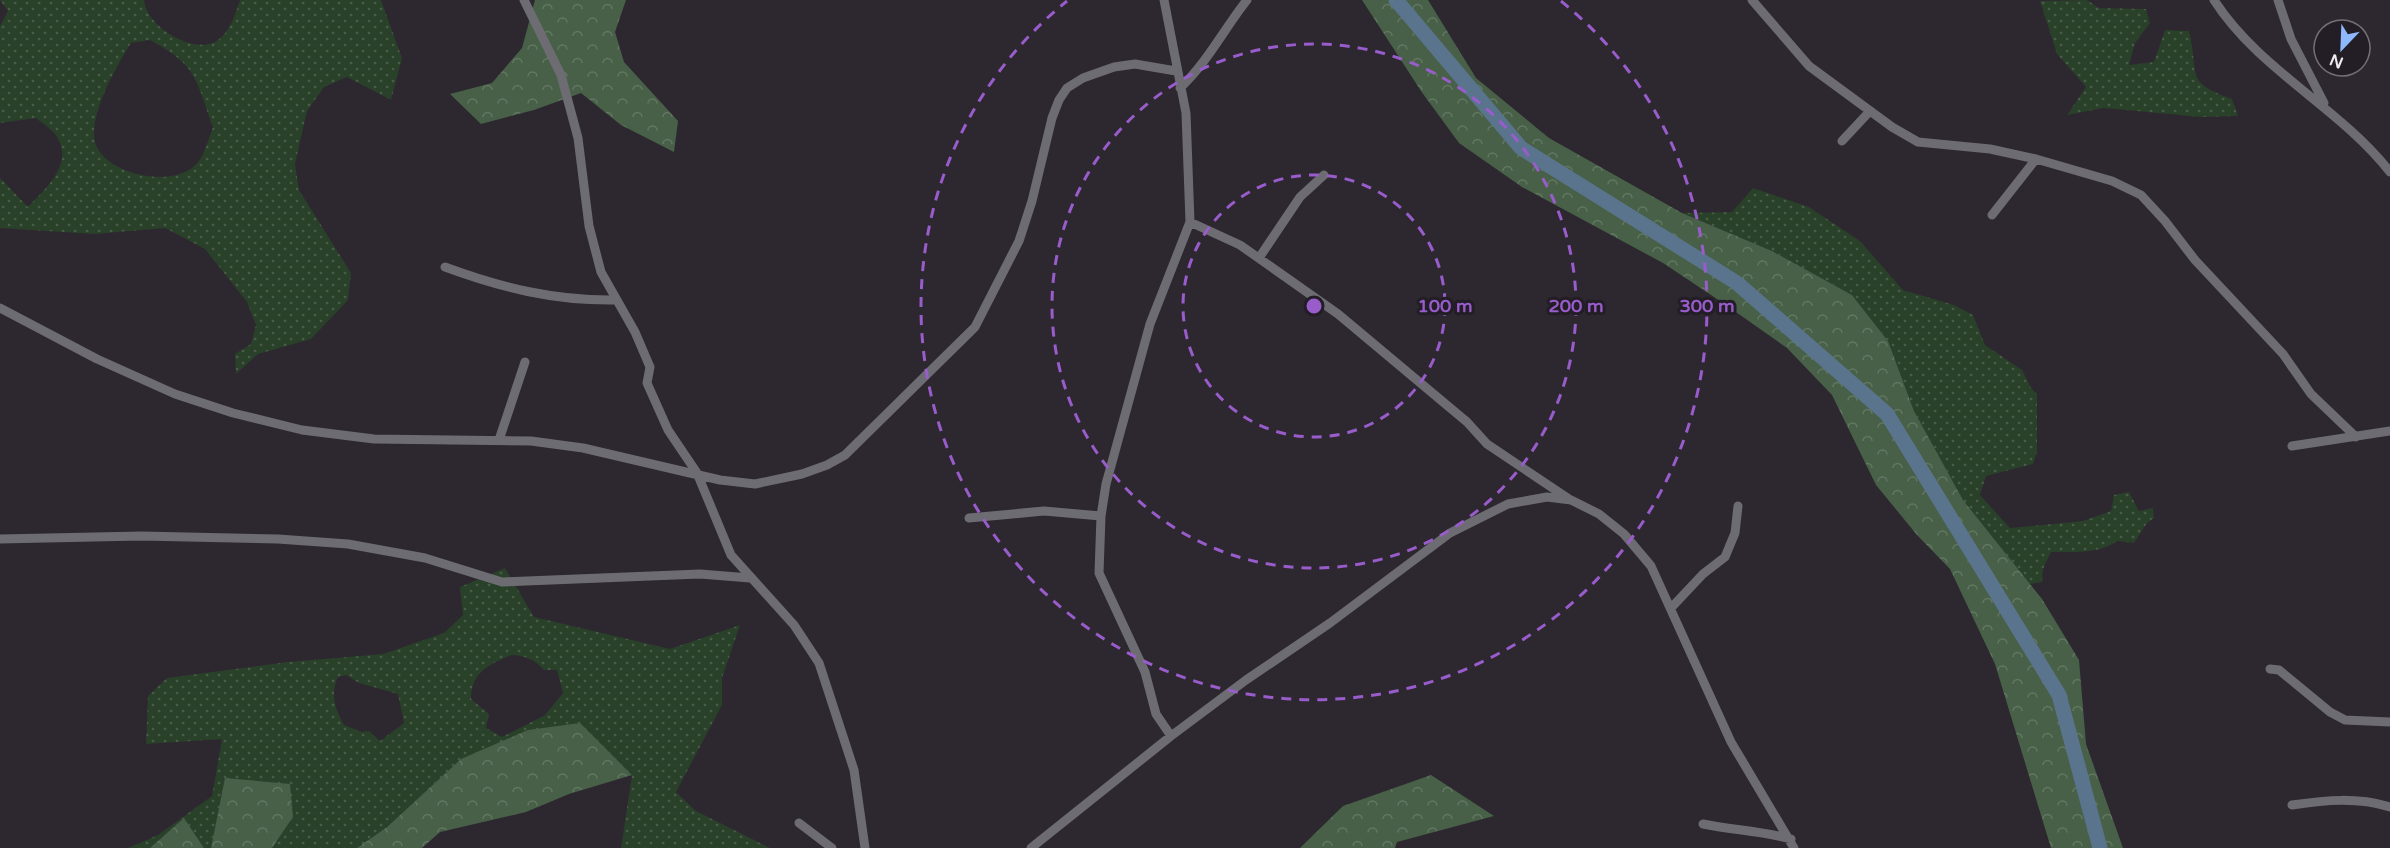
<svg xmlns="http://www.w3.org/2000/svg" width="2390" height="848" font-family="'Varela Round',sans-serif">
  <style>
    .grass { fill: url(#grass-dots); fill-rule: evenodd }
    .forest { fill: url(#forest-crowns) }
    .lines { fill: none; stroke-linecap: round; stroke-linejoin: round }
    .river { stroke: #5b748e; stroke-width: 15 }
    .street { stroke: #6d6c72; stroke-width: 9 }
    .ring { fill: none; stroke: #985ccb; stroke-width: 3; stroke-dasharray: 10 8 }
    .centre { fill: #985ccb; stroke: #231d26; stroke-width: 3 }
    .ring-label { font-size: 18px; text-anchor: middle; font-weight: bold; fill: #985ccb; stroke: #231d26; stroke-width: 6; stroke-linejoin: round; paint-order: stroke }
  </style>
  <defs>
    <pattern id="grass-dots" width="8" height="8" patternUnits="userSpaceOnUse" patternTransform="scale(1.5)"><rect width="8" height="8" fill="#294029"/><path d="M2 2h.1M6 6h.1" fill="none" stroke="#485c48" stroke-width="1.8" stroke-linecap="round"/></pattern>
    <pattern id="forest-crowns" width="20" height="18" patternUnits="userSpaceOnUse" patternTransform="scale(1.5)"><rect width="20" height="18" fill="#476047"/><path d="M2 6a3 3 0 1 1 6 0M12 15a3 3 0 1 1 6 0" fill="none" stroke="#627762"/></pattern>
  </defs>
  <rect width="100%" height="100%" fill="#2d272f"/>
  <path class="grass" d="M0 0H144C146 25 188 52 213 43 229 36 235 15 240 0H381L402 58 391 100 347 77 324 87 307 111 295 164 299 190 351 273 348 300 311 339 258 354 236 374 235 354 251 344 256 325 247 302 205 249 165 228 94 234 0 228V178L28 207C46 188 76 163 55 134 50 128 42 123 36 118L0 123V26L8 11ZM150 40C198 66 195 78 213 127 209 138 205 152 199 161 178 190 108 176 96 145 86 119 117 65 131 43Z
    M2087 0 2099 8 2146 9 2150 23 2135 43 2129 65 2154 62 2165 30 2189 31C2200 76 2183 81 2232 99L2238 116 2201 117 2104 108 2067 115 2086 87 2057 54 2040 1Z
    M1753 188 1809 207 1860 241 1903 290 1954 305 1973 315 1985 345 2022 370 2031 388 2037 394V451L2033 464 1986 476 1980 495 2010 528 2083 521 2111 511 2114 495 2129 492 2139 511 2153 508 2154 518 2147 523 2134 543 2117 541C2101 554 2071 552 2051 552L2043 569 2042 582 2030 584 1963 500 1914 411 1888 341 1852 295 1772 251 1682 213 1732 212Z
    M505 568 534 617 670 649 740 625 722 678V705L676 792 696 811 770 848H621L632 775 579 723 461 759 387 827 357 848H272L293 817 226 778 211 848H204L184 818 150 848H128L158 835 212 796 222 739 146 744 148 696 167 678 288 662 383 654 444 633 463 615 460 587ZM511 655C523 655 536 660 544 670H557L563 693 545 715 502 737 486 728 489 714 471 699C471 673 488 665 511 655ZM346 675 359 683 398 694 404 723 380 741 369 731 362 732 344 725C335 708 330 695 338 677Z"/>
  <path class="forest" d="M535 0H626L615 32 624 62 678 121 674 152 621 125 581 93 534 110 481 124 450 94 492 83 522 48Z
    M1362 0H1428L1476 78 1549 138 1682 213 1772 251 1852 295 1888 341 1914 411 1963 500 2042 599 2079 660 2086 744 2123 848H2051L1995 664 1950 569 1917 535 1876 485 1832 395 1787 348 1726 305 1663 263 1522 187 1459 143 1421 91Z
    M580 723 632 775 569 794 526 812 440 832 422 848H357L387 827 461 759 528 730Z
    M1431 775 1494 816 1397 842 1395 848H1300L1343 806Z
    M225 778 290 784 293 817 272 848H211Z
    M184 818 204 848H150Z"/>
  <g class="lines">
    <path class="river" d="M1396 0 1521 148 1737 283 1887 414 2059 695 2100 848"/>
    <path class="street" d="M524 0 561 75 578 138 589 226 601 272 635 332 650 367 647 383 668 430 697 473 731 555 794 625 819 663 854 770 865 848
      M1164 0 1186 113 1190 222 1150 324 1106 484 1101 516 1099 573 1145 672 1156 714 1171 736
      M1752 0 1809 66 1892 127 1918 142 1990 149 2036 159 2112 181 2141 195 2165 221 2195 260 2283 354 2311 394 2356 437
      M2214 0C2259 70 2339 107 2390 172
      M2278 0 2291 39 2324 103
      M1180 88C1207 63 1224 29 1247 0
      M1842 141 1870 111
      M1992 215 2036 159
      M1190 222 1240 245 1338 314 1467 422 1487 444 1569 499
      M1259 258 1300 197 1324 175
      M445 267C502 288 555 301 616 300
      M0 308 97 359 175 394 233 413 302 430 374 439 531 441 583 448 720 480 755 484 802 474 827 465 845 455 975 327 1019 241 1032 201 1052 118 1059 100 1067 88 1083 78 1114 67 1135 64 1176 71
      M499 440 525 362
      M2292 446 2390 431
      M969 518 1044 511 1101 516
      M0 539 141 536 278 539 348 544 425 558 502 582 700 574 750 578
      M1671 608 1703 574 1725 557 1735 533 1738 506
      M2270 669 2279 670 2330 712 2345 720 2390 722
      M2292 805C2326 800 2357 797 2390 807
      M799 823 832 848
      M1703 824C1732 830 1762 831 1791 839
      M1031 848 1171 736 1246 680 1330 623 1450 533 1508 504 1547 497 1571 500 1599 514 1624 534 1651 566 1731 742 1794 848"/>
  </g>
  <g class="ring">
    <circle cx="1314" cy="306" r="131"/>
    <circle cx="1314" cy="306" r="262"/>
    <path d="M1561 1A393 393 0 1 1 1067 1"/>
  </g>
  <circle cx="1314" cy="306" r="9" class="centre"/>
  <g class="ring-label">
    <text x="1445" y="312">100 m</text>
    <text x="1576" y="312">200 m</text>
    <text x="1707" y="312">300 m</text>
  </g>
  <g transform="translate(2342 48) rotate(203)"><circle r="28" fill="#231d26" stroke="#756f77" stroke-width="1.5"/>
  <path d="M0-4.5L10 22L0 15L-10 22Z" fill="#8eb9fc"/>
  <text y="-9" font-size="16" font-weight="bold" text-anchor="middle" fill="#efeaf0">N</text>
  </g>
</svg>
